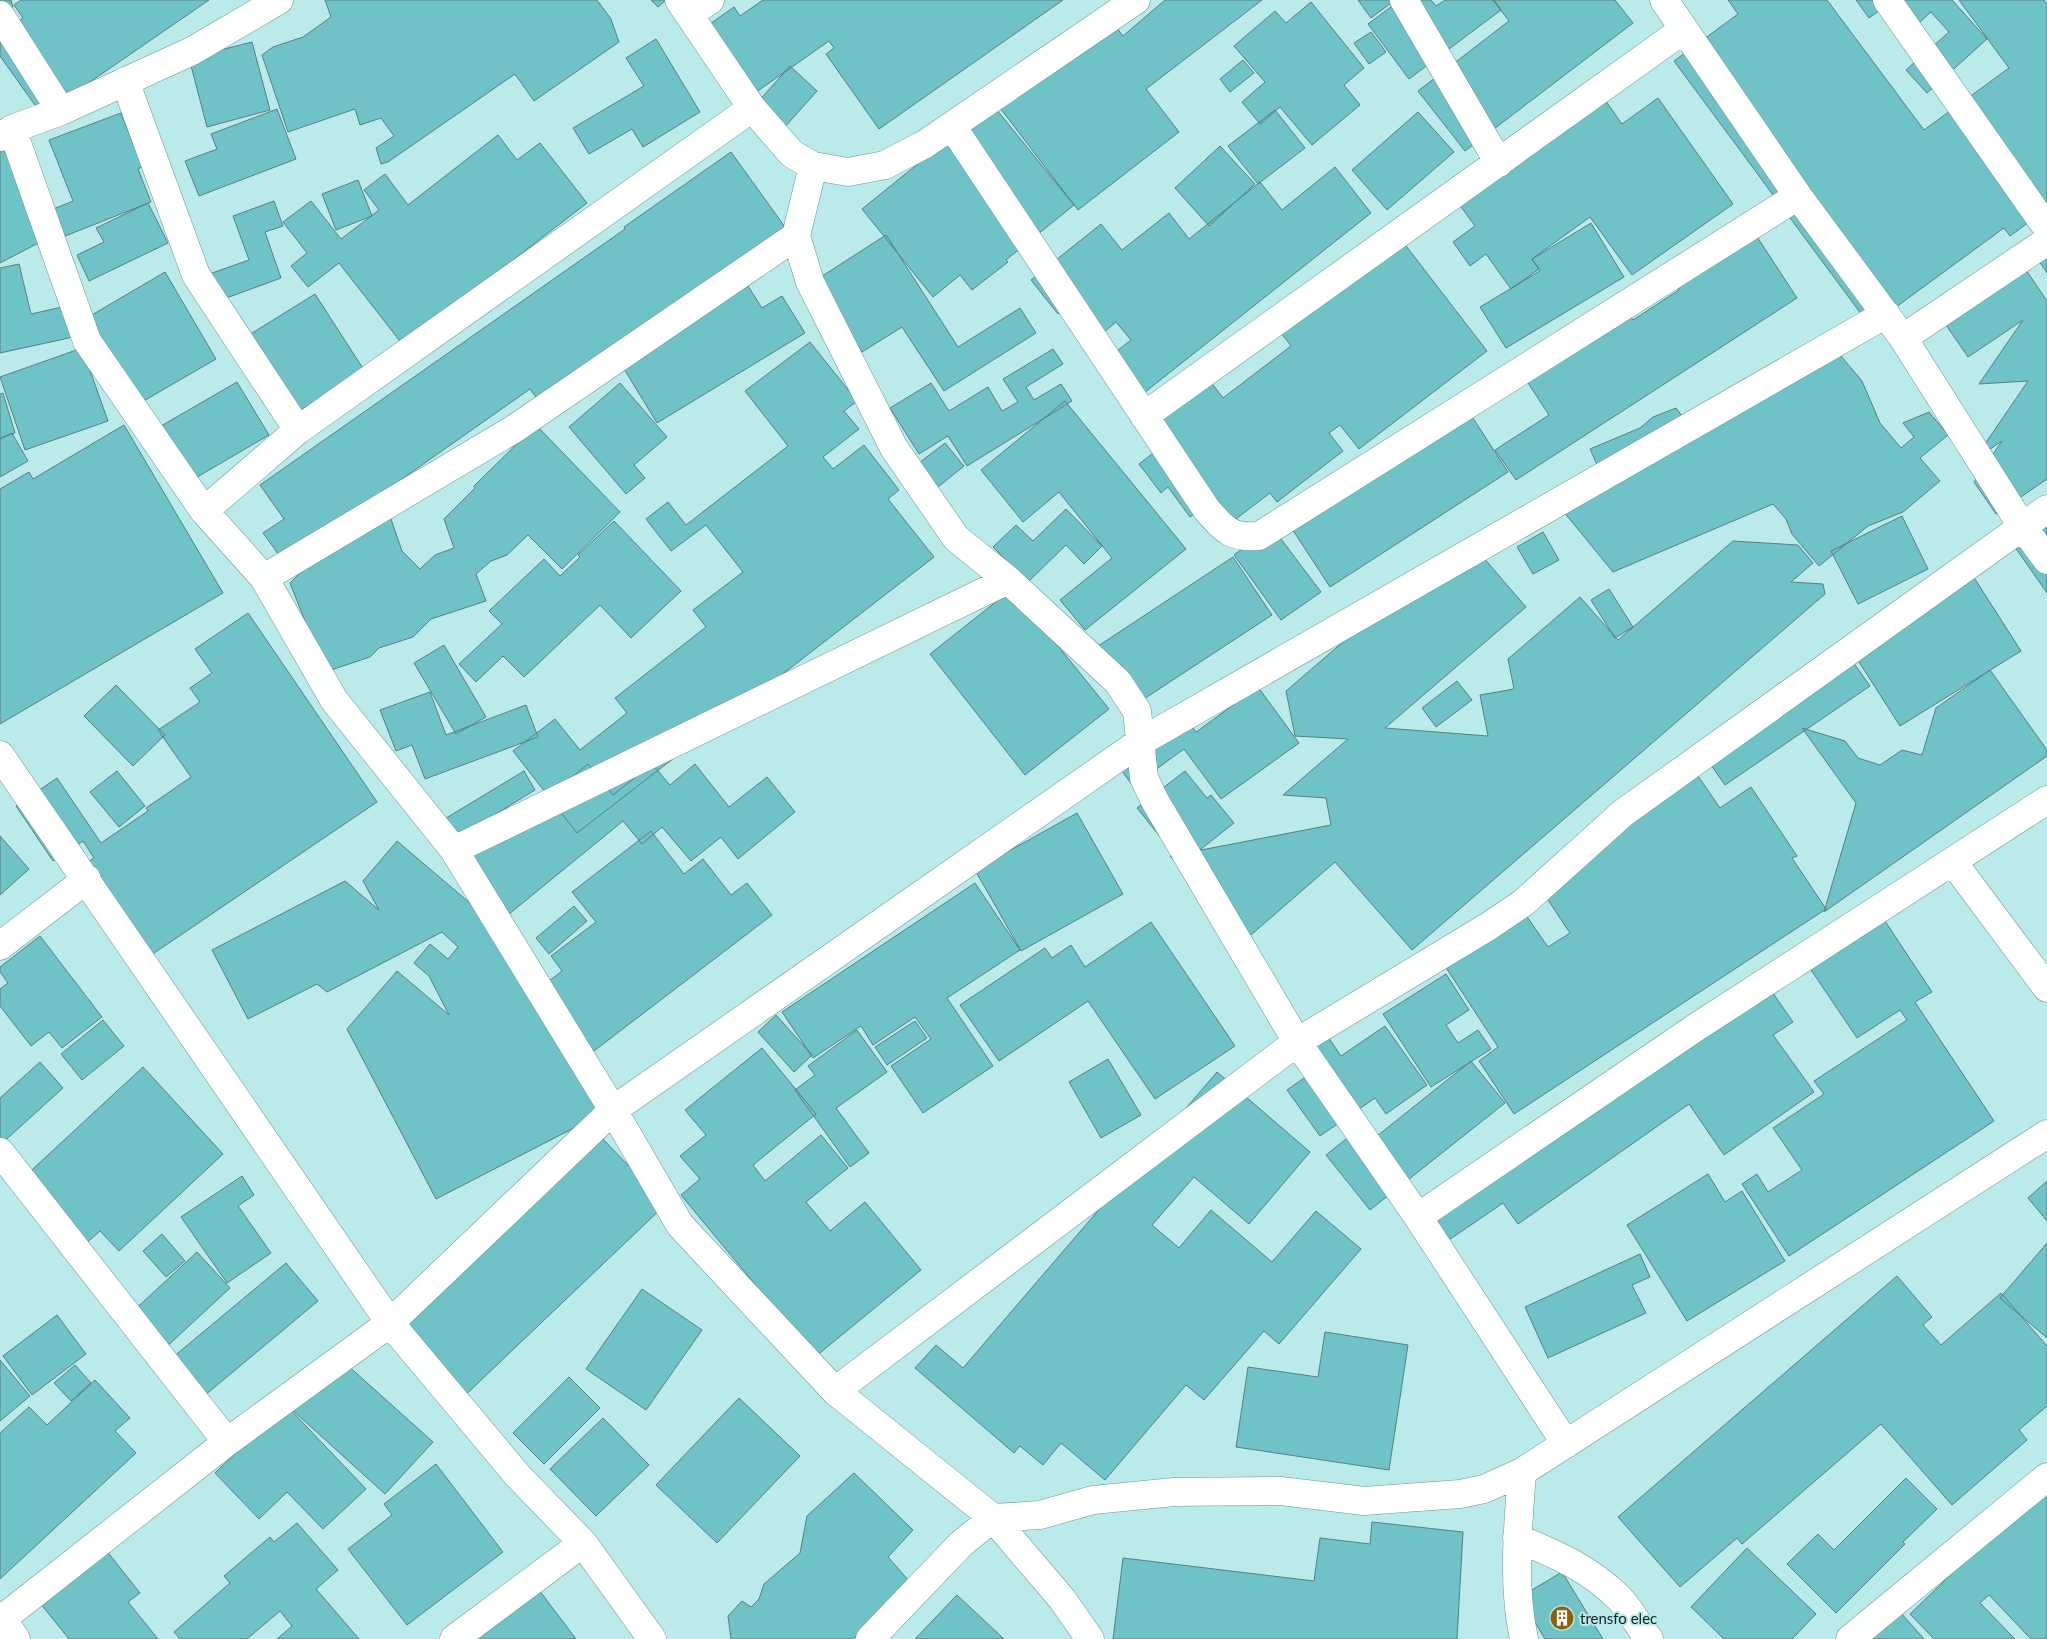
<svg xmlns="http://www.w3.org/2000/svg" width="2047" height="1639" font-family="Lato,sans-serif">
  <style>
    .building { fill: #6fc2c5; stroke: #558182 }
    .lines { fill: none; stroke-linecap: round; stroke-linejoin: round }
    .minor-casing { stroke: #699697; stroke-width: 29 }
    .minor { stroke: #fff; stroke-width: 28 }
    .labels { text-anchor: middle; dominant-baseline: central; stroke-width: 4; stroke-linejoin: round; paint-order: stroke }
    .poi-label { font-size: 15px; fill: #0d1f1f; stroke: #bbeaeb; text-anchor: start }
  </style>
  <rect width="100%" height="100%" fill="#bbeaeb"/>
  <path class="building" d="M0 0H11L13 7 0 10Z
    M21 0H209L42 115 0 56V34L23 18 14 5Z
    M325 0H597L611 19 619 42 534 101 515 74 388 162 381 164 376 148 394 136 381 118 360 125 355 109 288 132 262 55 273 47 303 37 331 17Z
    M651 0H666L658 7Z
    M763 0H1063L879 129 826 54 834 48 829 41 752 95 704 28 734 7 740 16Z
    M1165 0H1262L1146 89 1179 132 1078 210 994 100 1106 14 1123 36Z
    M1358 0H1395L1371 18Z
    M1400 0H1431L1436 6 1445 0H1494L1501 10 1409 79 1368 24Z
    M1493 0H1615L1633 23 1465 151 1418 91 1509 21Z
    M1728 0H1827L1924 130 2009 68 1959 0H2044L2047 4V209L2010 236 2004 228 1870 326 1674 61 1738 14Z
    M1856 0H1894L1869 18Z
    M1898 0H1952L1987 39 1927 93 1906 70 1949 32 1931 12 1902 38 1881 16Z
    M1311 2 1364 68 1344 85 1360 105 1312 145 1280 107 1260 124 1242 102 1265 82 1234 46 1275 11 1286 23Z
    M1371 32 1386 52 1369 64 1354 43Z
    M656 39 700 112 643 147 632 129 589 154 573 128 644 86 626 58Z
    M252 42 270 110 207 127 189 58Z
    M1243 60 1254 73 1230 92 1220 79Z
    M790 66 817 91 783 129 756 104Z
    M1603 97 1622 124 1658 98 1733 204 1632 275 1590 217 1532 259 1539 269 1511 289 1486 254 1470 266 1453 242 1475 226 1456 200Z
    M992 104 1074 205 1006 260 1008 262 972 290 960 275 933 297 862 209Z
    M277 109 296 159 199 196 185 161 217 149 211 134Z
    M1275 110 1305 148 1258 184 1228 146Z
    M1418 112 1454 152 1387 210 1352 170Z
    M121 113 142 167 138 169 151 202 50 242 39 215 73 201 49 140Z
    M498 135 517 160 540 143 587 203 403 345 339 263 308 287 291 266 307 253 283 222 311 201 341 239 379 210 364 190 385 174 408 205Z
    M1220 146 1255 184 1209 226 1175 188Z
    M3 149 50 237 0 263V150Z
    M731 152 785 227 538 400 530 389 284 562 263 533 284 519 260 485 625 229 624 227Z
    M1335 167 1371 213 1130 404 1099 365 1131 340 1116 322 1098 337 1071 304 1058 314 1031 280 1101 224 1122 250 1169 213 1189 239 1260 182 1282 210Z
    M358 180 372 216 336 230 322 194Z
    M274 201 283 226 265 232 281 278 221 300 212 273 249 260 233 216Z
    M148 203 168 243 89 281 77 255 104 242 96 228Z
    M1591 223 1624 277 1506 348 1480 307 1540 271 1532 259Z
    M1750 226 1797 298 1516 480 1495 450 1549 415 1517 366 1626 310 1633 320 1679 290 1671 277Z
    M1393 229 1487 351 1359 449 1340 425 1329 433 1343 451 1277 502 1270 493 1224 528 1207 505 1190 517 1168 487 1161 493 1139 464 1174 437 1154 411 1204 373 1223 398 1291 346 1272 321Z
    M886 235 958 347 1020 308 1036 333 944 391 902 327 862 352 816 280Z
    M2047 252V273L2037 258Z
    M2016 255 2047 301V479L1996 514 1974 482 2002 441 1974 460 2028 381 1979 384 2023 320 1968 357 1935 309Z
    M19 264 31 314 71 305 78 336 0 353V268Z
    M165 272 216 359 135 406 85 319Z
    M748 286 762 308 782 296 805 333 657 423 621 364Z
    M315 294 364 370 296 413 249 335Z
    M810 342 857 401 844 411 859 429 823 457 833 469 864 445 899 490 888 499 934 557 577 833 513 751 555 719 580 750 627 713 615 698 706 627 693 610 743 572 706 525 671 551 646 519 668 502 686 525 788 446 745 391Z
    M82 348 108 421 25 450 0 377Z
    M1053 349 1063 364 1026 387 1034 400 1061 384 1072 401 967 466 948 436 919 454 890 408 931 383 949 411 988 387 1002 411 1018 402 1003 379Z
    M1835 349 1862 381 1880 423 1901 448 1914 437 1903 423 1929 412 1948 435 1920 458 1940 481 1903 512 1868 526 1819 566 1792 534 1786 519 1773 504 1613 572 1563 511 1603 478 1590 449 1640 428 1653 417 1676 408 1686 421Z
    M237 382 269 435 192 480 161 426Z
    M620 383 667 437 634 465 645 478 626 494 569 427Z
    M3 393 15 433 0 438V394Z
    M1065 401 1186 549 1085 630 1060 600 1112 558 1059 492 1023 522 981 470Z
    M1467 409 1508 472 1330 587 1283 515Z
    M124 425 223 593 0 724V489L29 472 33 479Z
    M536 425 620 512 562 569 528 535 507 555 491 561 476 574 486 601 431 619 413 637 379 648 370 657 325 672 290 583 336 537 391 519 402 551 420 569 435 555 454 548 444 519 475 488 474 486Z
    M12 433 28 461 0 477V439Z
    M945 443 964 466 933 491 915 466Z
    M1066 509 1102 546 1084 564 1066 545 1028 582 993 547 1016 525 1033 541Z
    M2047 515V593L2010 540Z
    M1902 516 1928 569 1858 604 1831 551Z
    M614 521 681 591 631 638 600 605 524 677 503 656 476 682 459 664 502 624 489 611 544 559 560 576 580 557 578 555Z
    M1272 527 1321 592 1281 620 1234 555Z
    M1543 532 1559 560 1533 574 1517 547Z
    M1733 541 1798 545 1813 563 1791 582 1823 584 1825 594 1412 950 1335 862 1244 941 1170 856 1331 825 1326 798 1283 795 1348 739 1295 736 1286 691 1443 556 1476 549 1526 607 1385 728 1488 736 1480 695 1514 689 1508 659 1580 597 1618 640Z
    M1233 557 1272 615 1124 712 1086 654Z
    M1973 576 2021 651 1900 726 1852 651Z
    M1012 589 1109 709 1025 775 930 654Z
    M1609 589 1633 627 1615 638 1591 600Z
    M248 613 377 802 132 968 68 876 94 858 83 841 53 861 16 806 57 778 101 843 148 811 146 808 191 777 158 730 200 702 190 688 212 673 195 649Z
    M444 645 486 717 456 734 414 663Z
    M1846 652 1870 686 1725 785 1702 752Z
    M1990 670 2047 750V756L1824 912 1856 803 1802 728 1845 741 1858 758 1880 765 1902 750 1922 755 1936 708Z
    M1457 681 1472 700 1436 727 1422 708Z
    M116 685 165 735 133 766 84 716Z
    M1258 687 1299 743 1221 799 1184 749 1133 786 1116 763 1183 715 1196 732Z
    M430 692 446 735 526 705 538 737 425 779 412 745 396 751 380 710Z
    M588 764 613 795 652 764 670 785 695 764 729 807 767 777 795 812 738 859 721 837 691 861 662 827 642 844 623 821 503 919 457 864 506 831Z
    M117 771 145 806 119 827 90 792Z
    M524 771 535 790 450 842 438 823Z
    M1185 771 1207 798 1211 795 1234 823 1182 864 1137 808Z
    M1698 776 1720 808 1751 787 1797 856 1792 858 1826 909 1514 1114 1479 1061 1498 1047 1441 960 1521 908 1548 947 1570 933 1544 894 1555 869Z
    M1077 813 1123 894 1021 951 975 870Z
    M651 831 684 874 703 859 731 895 747 883 772 915 590 1054 540 988 562 971 551 956 596 922 572 892Z
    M0 836 29 869 0 895Z
    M397 841 477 909 474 910 496 929 601 1114 436 1199 347 1029 397 971 449 1015 429 976 414 963 430 944 448 959 458 947 442 932 327 992 317 984 248 1019 212 950 345 881 379 910 363 881Z
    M975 883 1020 950 947 998 993 1066 923 1113 891 1066 931 1039 915 1017 873 1045 861 1026 813 1058 782 1012Z
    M574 906 587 921 549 954 536 938Z
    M1877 909 1932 992 1915 1002 1994 1121 1789 1256 1742 1184 1757 1174 1768 1192 1802 1170 1773 1128 1824 1094 1814 1081 1907 1020 1900 1010 1857 1038 1803 958Z
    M1151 922 1235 1046 1155 1099 1088 1001 999 1061 960 1005 1045 948 1052 958 1071 945 1085 967Z
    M40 936 102 1017 62 1048 49 1032 31 1046 0 1006V989L8 983 0 972V967Z
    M1446 974 1469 1010 1446 1025 1458 1043 1478 1030 1491 1049 1431 1087 1383 1014Z
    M1761 976 1793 1022 1773 1035 1814 1092 1724 1155 1689 1104 1518 1224 1503 1203 1430 1253 1413 1229Z
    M776 1015 812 1055 794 1072 758 1032Z
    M103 1020 124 1046 82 1080 61 1054Z
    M915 1021 927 1038 887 1065 875 1047Z
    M1385 1026 1427 1085 1386 1114 1375 1098 1320 1136 1287 1090 1311 1073 1297 1054 1326 1034 1341 1056Z
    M857 1030 887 1072 836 1108 869 1153 850 1167 795 1090 815 1075 808 1066Z
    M762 1048 816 1114 753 1165 765 1181 821 1135 848 1168 806 1202 830 1231 865 1202 921 1270 815 1357 681 1195 700 1179 680 1156 706 1135 685 1110Z
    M1108 1059 1141 1115 1101 1138 1069 1082Z
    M1471 1061 1505 1103 1370 1210 1326 1155 1366 1123 1377 1136Z
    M40 1062 63 1088 0 1145V1098Z
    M143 1067 223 1154 119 1251 100 1231 83 1246 21 1180Z
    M1217 1072 1310 1152 1249 1224 1194 1177 1152 1225 1179 1248 1211 1210 1272 1262 1316 1211 1361 1249 1279 1344 1264 1331 1204 1400 1186 1385 1105 1480 1061 1443 1043 1465 1020 1446 1014 1453 915 1368 936 1345 963 1368Z
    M594 1130 666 1204 457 1403 386 1328Z
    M1708 1174 1725 1202 1742 1191 1785 1261 1687 1321 1627 1225Z
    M242 1176 254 1195 238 1206 271 1253 227 1283 181 1217Z
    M2047 1181V1221L2028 1198Z
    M162 1234 185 1261 166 1277 143 1251Z
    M2047 1243V1338L2000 1298Z
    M197 1252 230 1288 162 1351 129 1315Z
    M1640 1254 1650 1277 1632 1285 1646 1313 1548 1358 1525 1307Z
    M286 1263 318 1301 198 1401 166 1363Z
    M1897 1276 1932 1317 1923 1325 1941 1345 2001 1293 2047 1346V1406L2019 1430 2027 1440 1952 1505 1881 1424 1742 1544 1737 1538 1680 1587 1618 1517Z
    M642 1289 702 1330 646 1410 586 1369Z
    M57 1315 86 1354 32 1395 3 1356Z
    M1325 1332 1408 1345 1389 1470 1236 1447 1248 1367 1318 1377Z
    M336 1355 433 1442 385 1494 289 1407Z
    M0 1360 30 1396 0 1421Z
    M75 1365 91 1383 71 1401 54 1383Z
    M569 1377 600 1408 544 1464 513 1433Z
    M95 1380 130 1418 115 1431 136 1453 0 1579V1433L29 1407 47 1425Z
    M739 1398 800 1456 717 1543 656 1485Z
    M286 1405 366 1489 323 1529 287 1492 259 1519 215 1473Z
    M603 1418 649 1465 596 1516 550 1469Z
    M436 1464 503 1552 407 1625 348 1549 392 1515 384 1504Z
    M854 1473 913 1530 888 1557 910 1582 853 1639H731L728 1616 742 1601 751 1607 759 1599 764 1584 800 1553 807 1516Z
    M1906 1478 1937 1509 1903 1542 1905 1544 1836 1613 1787 1564 1818 1534 1834 1550Z
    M2047 1482V1639H2031L1989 1595 1980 1603 2015 1639H1934L1910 1614Z
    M1372 1522 1463 1532 1457 1639H1113L1123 1558 1314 1581 1320 1538 1370 1544Z
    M297 1523 338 1570 316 1589 359 1639H277L292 1626 280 1611 247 1639H180L174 1632 230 1583 224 1576 270 1537 274 1542Z
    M102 1545 140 1593 128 1602 158 1639H69L36 1598Z
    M1747 1548 1816 1614 1792 1639H1724L1691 1607Z
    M1562 1572 1603 1639H1545L1520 1597Z
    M536 1586 576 1639H464Z
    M957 1595 1004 1639H915Z
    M1901 1613 1924 1639H1872Z"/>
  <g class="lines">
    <defs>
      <path id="minor" d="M679 0 752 108 792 154 813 166 848 172 885 165 925 144 1136 0
        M1404 0 1499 163
        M1664 0 1798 196 1903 338 2022 526 2047 560
        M1887 0 2047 228
        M689 14 710 0
        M0 15 61 111
        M125 81 196 275 298 430
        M952 126 1207 510C1225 530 1230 538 1259 536L1798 196
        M12 129 87 341 204 511 264 578 334 700 454 850 613 1110 680 1225 835 1391 993 1518 1062 1599 1090 1639
        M0 137 12 129 61 111 192 51 279 0
        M813 166 796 236 810 282 894 448 956 538 1008 580 1118 682 1137 711 1144 778 1155 801 1297 1042 1418 1217 1566 1444
        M1903 338 2047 241
        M1144 416 1683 30
        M204 511 298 430 752 108
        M264 578 514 429 796 236
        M0 755 390 1323 518 1476 583 1543 652 1639
        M454 850 1008 580
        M1953 862 2047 988
        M0 946 87 879
        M0 1152 227 1442
        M1418 1217 1695 1028 2047 800
        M835 1391 1297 1042 1489 926 1523 903 1623 813 2047 509
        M1522 1472C1518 1527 1512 1584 1524 1639
        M1517 1538C1555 1554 1589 1568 1619 1598 1631 1610 1638 1626 1649 1639
        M0 1616 16 1639
        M2 1619 227 1442 390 1323 613 1110 1140 742 1886 314
        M454 1639 583 1543
        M870 1639 961 1544 993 1518 1040 1515 1093 1500 1174 1492 1281 1491 1364 1501 1460 1494 1484 1489 1522 1472 2047 1134
        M1850 1639 2047 1477"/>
    </defs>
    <use href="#minor" class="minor-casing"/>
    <use href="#minor" class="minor"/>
  </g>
  <defs>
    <symbol id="building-disc" viewBox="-11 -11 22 22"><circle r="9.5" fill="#8e6109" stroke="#bbeaeb"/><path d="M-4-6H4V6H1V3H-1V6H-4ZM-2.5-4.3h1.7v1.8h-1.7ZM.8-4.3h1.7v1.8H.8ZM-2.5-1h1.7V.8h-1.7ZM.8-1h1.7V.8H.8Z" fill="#fff"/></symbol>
  </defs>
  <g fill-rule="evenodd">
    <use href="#building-disc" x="1548" y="1604" width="28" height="28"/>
  </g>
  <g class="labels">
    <g class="poi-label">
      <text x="1580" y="1618">trensfo elec</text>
    </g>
  </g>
</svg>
